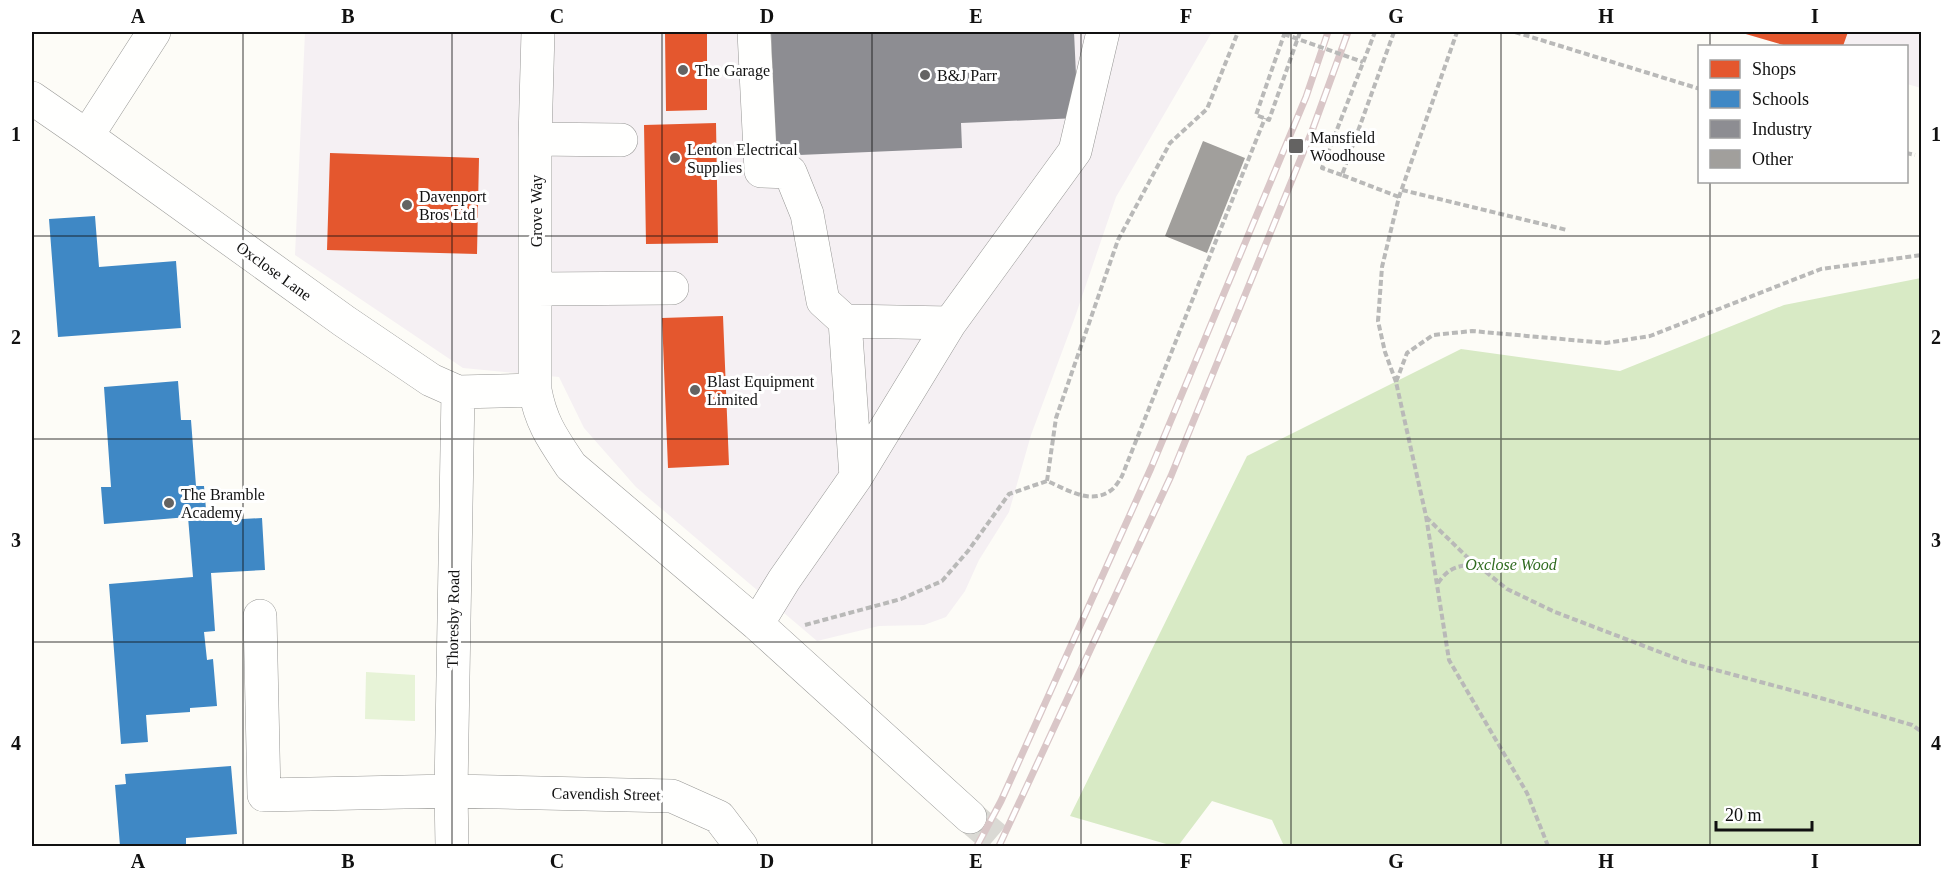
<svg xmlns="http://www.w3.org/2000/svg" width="1953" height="878" font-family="Georgia,serif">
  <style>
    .industrial { fill: #f5f0f3 }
    .green { fill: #e7f3d7 }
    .forest { fill: #d8eac5 }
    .shops { fill: #e4572e }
    .schools { fill: #3f88c5 }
    .industry { fill: #8d8d92 }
    .building { fill: #a19f9c }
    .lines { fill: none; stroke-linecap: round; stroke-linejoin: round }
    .minor-tunnel { stroke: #dad9d4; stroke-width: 33; stroke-dasharray: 33 16; stroke-linecap: butt }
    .minor-casing { stroke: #979795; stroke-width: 34 }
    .path { stroke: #b9b9b8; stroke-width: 4; stroke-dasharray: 6 3; stroke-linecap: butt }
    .minor { stroke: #fffffe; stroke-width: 33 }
    .rail-casing { stroke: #d9c6c7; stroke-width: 7 }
    .rail { stroke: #fff; stroke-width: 4.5; stroke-dasharray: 14; stroke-linecap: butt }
    .path-bridge { stroke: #b9b9b8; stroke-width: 4; stroke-dasharray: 6 3; stroke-linecap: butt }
    .grid { fill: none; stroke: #111; stroke-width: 1.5; stroke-opacity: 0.55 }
    .poi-dot { fill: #646362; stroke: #fff; stroke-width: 2 }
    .labels { text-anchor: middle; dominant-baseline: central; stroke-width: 6; stroke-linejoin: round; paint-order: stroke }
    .poi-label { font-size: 16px; fill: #111; stroke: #fff; text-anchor: start }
    .street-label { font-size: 16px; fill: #111; stroke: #fff }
    .park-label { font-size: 16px; font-style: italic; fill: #2f6b1f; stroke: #fff }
    .neatline { fill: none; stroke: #111; stroke-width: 2 }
    .grid-label { font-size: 20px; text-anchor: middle; font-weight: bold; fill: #111 }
  </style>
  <rect width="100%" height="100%" fill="#fdfcf7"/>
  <path class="industrial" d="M305 32H1212L1116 197 1075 317 1031 435 1009 512 979 560 965 591 946 617 924 625 879 626 817 641 636 487 584 428 559 377 463 368 295 255Z
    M1738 32H1921V88L1907 84 1906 46H1787Z"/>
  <path class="green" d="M366 672 415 675V721L365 719Z"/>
  <path class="forest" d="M1921 278V846H1284L1272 820 1212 801 1178 846H1173L1070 816 1247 456 1461 349 1620 371 1784 305Z"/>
  <path class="shops" d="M665 32H707V110L666 111Z
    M1739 32H1848L1843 46H1787Z
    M716 123 718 243 646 244 644 125Z
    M330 153 479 158 477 254 327 250Z
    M723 316 729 465 668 468 662 318Z"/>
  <path class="schools" d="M95 216 99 267 176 261 181 328 58 337 49 219Z
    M178 381 181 420H191L196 486H204L207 521 262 518 265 570 211 573 215 631 204 632 207 660 213 659 217 706 190 708V712L146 715 148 742 121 744 109 584 193 577 188 517 104 524 101 487H111L104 387Z
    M231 766 237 834 186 838V846H120L115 785 126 784 125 774Z"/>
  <path class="industry" d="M771 32H1074L1078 118 961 123 962 148 776 156Z"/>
  <path class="building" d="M1203 141 1245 158 1207 253 1165 236Z"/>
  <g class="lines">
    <path class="minor-tunnel" d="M970 817 1004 846"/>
    <defs>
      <path id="minor" d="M538 32 535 139V390C541 423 553 439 571 466L757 624 970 817
        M754 32 761 171 790 172 807 214 823 301 845 321 856 477
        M32 98 87 136 344 321 431 380 458 392 535 390
        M87 136 154 32
        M535 139 621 140
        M536 289 672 288
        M845 321 950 323
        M260 616 264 795 451 791 672 796 719 817 741 846
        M757 624 784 580 856 477 950 323 1075 151 1103 32
        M452 846 451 791 458 392"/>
    </defs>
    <use href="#minor" class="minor-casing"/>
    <path class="path" d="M1285 32 1256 115 1269 120 1300 32
      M1394 32 1342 175 1399 197
      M1515 32 1700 89
      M1906 153 1915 155
      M1342 175 1322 168 1375 32
      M1402 190 1567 230
      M1396 382 1385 352 1378 321 1382 267 1399 197 1457 32
      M1047 481 1056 418 1118 240 1170 143 1207 109 1238 32
      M1426 517 1466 556 1507 589 1555 612 1686 662 1824 699 1912 725 1922 732
      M1438 583C1449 567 1459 565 1477 565
      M805 625 901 599 942 581 968 551 1009 494 1047 481C1066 489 1090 505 1110 491 1115 488 1119 481 1122 476L1265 118
      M1548 846 1527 793 1449 660 1426 516 1396 382 1407 353 1433 335 1472 331 1606 343 1650 336 1821 269 1922 255"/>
    <use href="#minor" class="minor"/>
    <defs>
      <path id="rail" d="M977 846 1001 801 1151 468 1306 97 1328 32
        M999 846 1171 476 1312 131 1348 32"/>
    </defs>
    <use href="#rail" class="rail-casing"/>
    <use href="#rail" class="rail"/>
    <path class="path-bridge" d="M1284 34 1363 62"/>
  </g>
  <path class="grid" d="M243 32V846M452 32V846M662 32V846M872 32V846M1081 32V846M1291 32V846M1501 32V846M1710 32V46M1710 182V846M32 236H1922M32 439H1922M32 642H1922"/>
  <g class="poi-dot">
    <circle cx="683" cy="70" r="6"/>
    <circle cx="925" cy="75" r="6"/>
    <rect x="1288" y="138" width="16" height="16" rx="3"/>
    <circle cx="675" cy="158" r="6"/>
    <circle cx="407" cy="205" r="6"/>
    <circle cx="695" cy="390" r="6"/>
    <circle cx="169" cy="503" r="6"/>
  </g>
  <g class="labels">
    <g class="poi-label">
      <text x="695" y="70">The Garage</text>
      <text x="937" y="75">B&amp;J Parr</text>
      <text x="1310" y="137">Mansfield<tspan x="1310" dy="18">Woodhouse</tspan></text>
      <text x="687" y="149">Lenton Electrical<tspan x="687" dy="18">Supplies</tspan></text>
      <text x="419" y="196">Davenport<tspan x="419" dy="18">Bros Ltd</tspan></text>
      <text x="707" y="381">Blast Equipment<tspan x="707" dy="18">Limited</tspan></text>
      <text x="181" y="494">The Bramble<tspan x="181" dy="18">Academy</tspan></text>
    </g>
    <g class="street-label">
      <text transform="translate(536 211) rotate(-90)">Grove Way</text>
      <text transform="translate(274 271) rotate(36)">Oxclose Lane</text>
      <text transform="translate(453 619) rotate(-89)">Thoresby Road</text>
      <text transform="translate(606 794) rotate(1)">Cavendish Street</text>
    </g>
    <g class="park-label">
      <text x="1511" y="564">Oxclose Wood</text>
    </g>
  </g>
  <rect width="1953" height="878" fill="none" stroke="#ffffff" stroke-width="66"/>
  <rect x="1698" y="45" width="210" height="138" fill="#ffffff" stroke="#a0a0a0" stroke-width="1.5"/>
  <rect x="1710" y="60" width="30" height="18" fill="#e4572e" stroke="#a0a0a0" stroke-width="1.5"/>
  <text x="1752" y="75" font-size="18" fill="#111111">Shops</text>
  <rect x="1710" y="90" width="30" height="18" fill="#3f88c5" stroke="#a0a0a0" stroke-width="1.5"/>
  <text x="1752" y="105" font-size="18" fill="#111111">Schools</text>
  <rect x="1710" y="120" width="30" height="18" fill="#8d8d92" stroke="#a0a0a0" stroke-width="1.5"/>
  <text x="1752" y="135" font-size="18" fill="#111111">Industry</text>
  <rect x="1710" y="150" width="30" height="18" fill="#a19f9c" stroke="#a0a0a0" stroke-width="1.5"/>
  <text x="1752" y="165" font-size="18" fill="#111111">Other</text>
  <path d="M1716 821v9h96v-9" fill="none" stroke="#111111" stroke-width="3"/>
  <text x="1725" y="821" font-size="18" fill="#111111" stroke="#ffffff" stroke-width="4.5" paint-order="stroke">20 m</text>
  <rect x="33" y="33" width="1887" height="812" class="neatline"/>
  <g class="grid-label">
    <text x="138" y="23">A</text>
    <text x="348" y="23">B</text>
    <text x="557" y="23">C</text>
    <text x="767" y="23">D</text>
    <text x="976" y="23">E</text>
    <text x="1186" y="23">F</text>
    <text x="1396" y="23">G</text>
    <text x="1606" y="23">H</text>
    <text x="1815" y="23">I</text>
    <text x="16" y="141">1</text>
    <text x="1936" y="141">1</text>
    <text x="16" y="344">2</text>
    <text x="1936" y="344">2</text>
    <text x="16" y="547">3</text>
    <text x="1936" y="547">3</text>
    <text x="16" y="750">4</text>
    <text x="1936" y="750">4</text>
    <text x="138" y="868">A</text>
    <text x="348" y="868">B</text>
    <text x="557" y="868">C</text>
    <text x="767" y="868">D</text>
    <text x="976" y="868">E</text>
    <text x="1186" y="868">F</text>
    <text x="1396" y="868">G</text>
    <text x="1606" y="868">H</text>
    <text x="1815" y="868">I</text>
  </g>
</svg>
